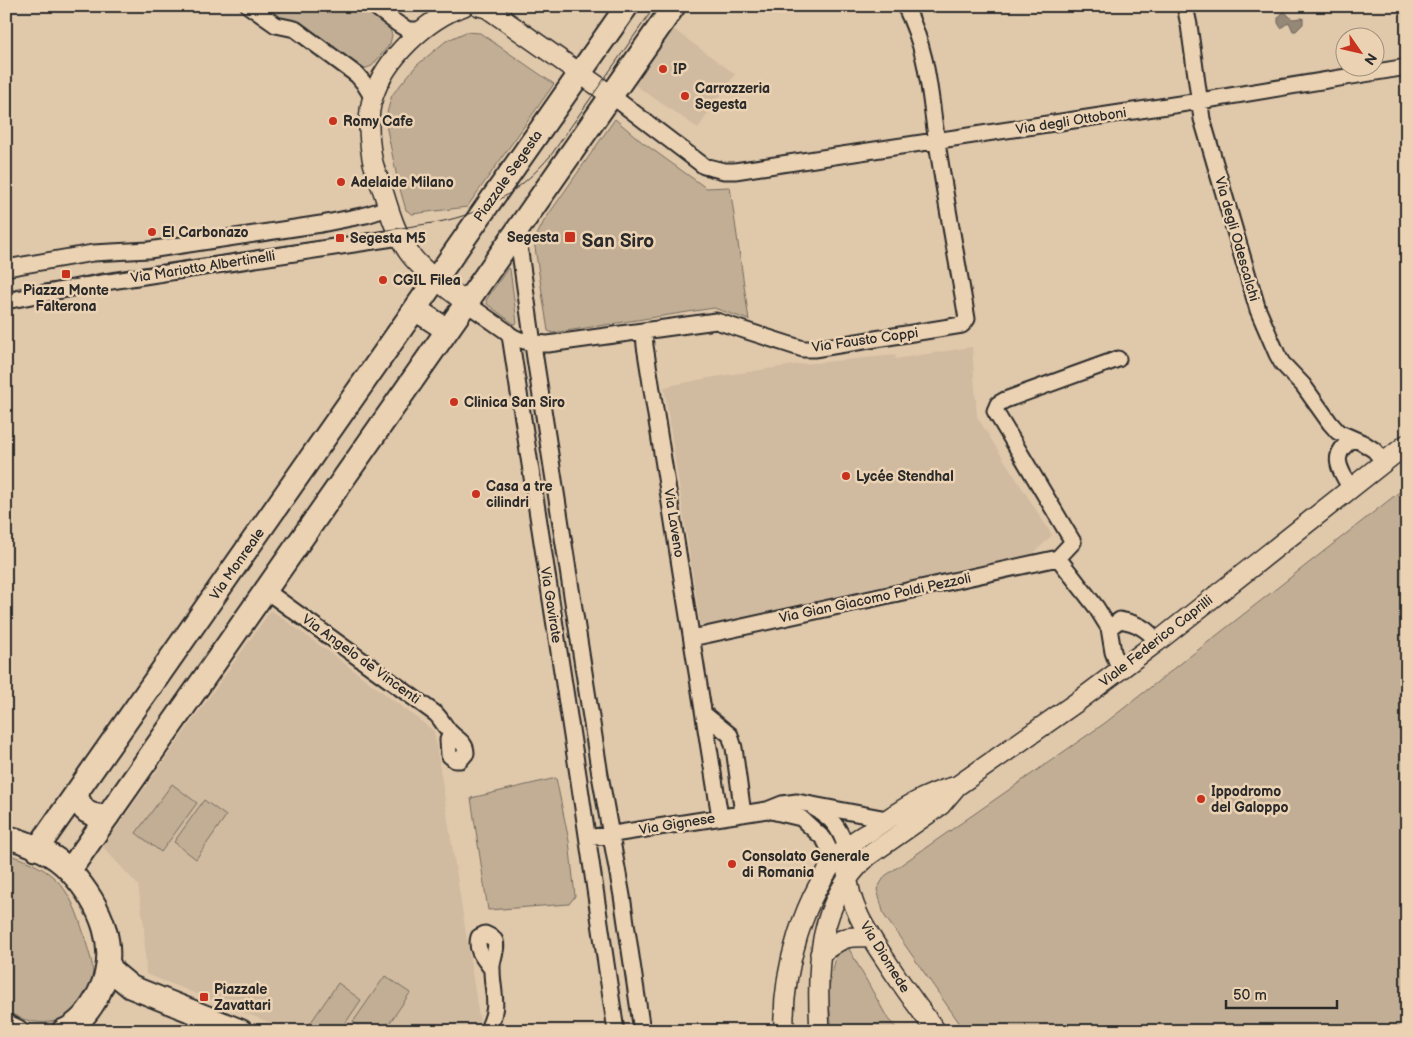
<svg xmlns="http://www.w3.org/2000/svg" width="1413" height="1037" font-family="'Balsamiq Sans',sans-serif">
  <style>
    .built { fill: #d0baa0 }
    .green { fill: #c1ae95; stroke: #766c60 }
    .water { fill: #958877; stroke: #6b6359 }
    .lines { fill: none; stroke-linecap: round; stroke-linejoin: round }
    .minor-casing { stroke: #2b2b2b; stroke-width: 19 }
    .tertiary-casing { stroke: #2b2b2b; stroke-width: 22 }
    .primary-casing { stroke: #2b2b2b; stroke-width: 26 }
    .minor { stroke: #ebd2b3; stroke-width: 15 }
    .tertiary { stroke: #ebd2b3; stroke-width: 19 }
    .primary { stroke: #ebd2b3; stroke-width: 22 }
    .tram { stroke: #2b2b2b; stroke-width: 1 }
    .poi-dot { fill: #c8321e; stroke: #ebd2b3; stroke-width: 2 }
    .labels { text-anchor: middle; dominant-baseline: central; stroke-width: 5; stroke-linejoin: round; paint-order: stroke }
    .poi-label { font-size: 14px; font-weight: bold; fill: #2b2b2b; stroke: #ebd2b3; text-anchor: start }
    .street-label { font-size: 14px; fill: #2b2b2b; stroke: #ebd2b3 }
    .district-label { font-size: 19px; font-weight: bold; fill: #2b2b2b; stroke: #ebd2b3 }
  </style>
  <rect width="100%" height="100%" fill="#e0c8ab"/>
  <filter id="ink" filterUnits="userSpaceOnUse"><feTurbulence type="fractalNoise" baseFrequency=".02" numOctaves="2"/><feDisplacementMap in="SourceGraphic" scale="10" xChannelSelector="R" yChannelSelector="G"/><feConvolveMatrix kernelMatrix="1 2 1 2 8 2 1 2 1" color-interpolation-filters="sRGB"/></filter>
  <g filter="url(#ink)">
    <path class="built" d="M673 29 735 74 698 128 635 85Z
      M972 347 977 417 1052 535 1034 553 701 629 664 387 708 378 794 365 896 355 895 359Z
      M271 610 340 660 434 731 480 1023 474 1031H291L146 974 144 926 138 885 103 847Z"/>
    <path class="green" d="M274 6H362L389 27 392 35 390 44 372 66 361 70 274 19 280 11Z
      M466 32 480 33 554 84 467 207 412 214 406 210 398 182 385 120 392 95 416 66 446 41Z
      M615 119 642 142 706 188 730 187 749 320 714 308 553 333 548 331 534 241 544 221Z
      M508 268 510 269 517 323 514 324 487 304 486 300Z
      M1407 486V1031H965L884 915 877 889 885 876 1105 723Z
      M556 778 569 841 575 896 569 904 488 910 471 798Z
      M172 784 197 803 161 852 136 833Z
      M204 800 226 816 196 859 174 842Z
      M6 854C59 869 72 891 86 942 89 954 95 967 92 979 84 1023 40 1034 6 1010Z
      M844 940 888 1019 899 1031H832L828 993 838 947Z
      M385 976 410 993 384 1031H365L353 1022Z
      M338 983 361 1000 340 1031H311L307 1028Z"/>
    <path class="water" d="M1284 11 1292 19 1303 18V24L1296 31H1293L1289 22 1281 28 1278 23V18Z"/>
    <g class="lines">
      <defs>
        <path id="minor" d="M249 6 276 25 295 29 357 75 363 82 373 98
          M374 6 398 24 408 30H422
          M1185 6 1189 25 1202 119 1258 310 1277 354 1282 363 1303 385 1330 423 1338 432 1363 443 1374 450 1384 462
          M612 96 704 166 724 171H735L1200 101 1407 67
          M517 231 535 358 600 775 622 896 642 1031
          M6 268 93 253 149 250 321 224 366 215 388 208
          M6 301 98 283 400 237
          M466 303 506 331C515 342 534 343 548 344L716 321 803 349H814L962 325 967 319C957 260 946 202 937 142 929 92 929 54 905 6
          M644 332 645 346 720 817
          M510 335 579 781 616 1031
          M1351 489C1339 468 1329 455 1353 439
          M1058 558 1073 542 995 411 998 404 1005 400 1118 359
          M1058 558 1096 607 1109 628 1113 652 1120 670
          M265 590 436 714C442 720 446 729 452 734 458 740 466 743 466 753L460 760H455L449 755 448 740 451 733
          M1109 628 1120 620C1136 623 1147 628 1157 642
          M692 638 1058 558
          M704 714 730 735 734 748 743 814
          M814 808C832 818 840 828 846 848
          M767 810 801 818 824 839 835 861
          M588 838 767 810 782 804 797 802 887 819
          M487 1031C501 1004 492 995 492 969 491 960 498 949 495 941 493 937 489 936 485 934L479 937C475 950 484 958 491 968"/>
        <path id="tertiary" d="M464 6C426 19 385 59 373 97 367 115 369 140 372 158 374 170 380 182 384 194 390 214 397 236 409 253 424 273 448 288 466 303
          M479 6 487 8 612 96
          M847 872C849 906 867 932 885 959 901 984 918 1007 936 1031
          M820 954C842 938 843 936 871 937
          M784 1031C782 972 803 894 844 850 851 842 861 837 869 832 897 812 923 794 957 786
          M820 1031C816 967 817 902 868 856L941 805 957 786 1077 702 1157 642 1407 444"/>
        <path id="primary" d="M415 309 447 330
          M76 793C82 812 88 816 108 816
          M6 837C28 842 55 854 70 871 101 905 121 949 99 993 91 1009 80 1024 63 1031
          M37 849 627 6
          M70 870 674 6
          M109 964 113 972 131 987 241 1031
          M6 1026 17 1031"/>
      </defs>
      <use href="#minor" class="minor-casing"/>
      <use href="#tertiary" class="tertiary-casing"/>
      <use href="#primary" class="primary-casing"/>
      <use href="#minor" class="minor"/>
      <use href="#tertiary" class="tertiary"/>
      <use href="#primary" class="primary"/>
      <path class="tram" d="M6 290 439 222C485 213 521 191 551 155L655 6"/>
    </g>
  </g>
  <g class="poi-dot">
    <circle cx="663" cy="69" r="5"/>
    <circle cx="685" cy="96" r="5"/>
    <circle cx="333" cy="121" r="5"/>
    <circle cx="341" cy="182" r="5"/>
    <circle cx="152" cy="232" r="5"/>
    <rect x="564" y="231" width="12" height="12" rx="2.5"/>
    <rect x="335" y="233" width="10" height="10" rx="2.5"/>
    <rect x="61" y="269" width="10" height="10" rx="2.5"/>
    <circle cx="383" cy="280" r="5"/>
    <circle cx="454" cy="402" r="5"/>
    <circle cx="846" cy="476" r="5"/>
    <circle cx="476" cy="494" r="5"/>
    <circle cx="1201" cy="799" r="5"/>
    <circle cx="732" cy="864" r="5"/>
    <rect x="199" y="992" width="10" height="10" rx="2.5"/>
  </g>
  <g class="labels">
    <g class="poi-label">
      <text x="673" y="69">IP</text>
      <text x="695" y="88">Carrozzeria<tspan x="695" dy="16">Segesta</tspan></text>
      <text x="343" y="121">Romy Cafe</text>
      <text x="351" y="182">Adelaide Milano</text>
      <text x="162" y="232">El Carbonazo</text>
      <text x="559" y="237" text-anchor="end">Segesta</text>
      <text x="350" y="238">Segesta M5</text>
      <text x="393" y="280">CGIL Filea</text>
      <text x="66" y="290" text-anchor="middle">Piazza Monte<tspan x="66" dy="16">Falterona</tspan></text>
      <text x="464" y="402">Clinica San Siro</text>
      <text x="856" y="476">Lycée Stendhal</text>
      <text x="486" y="486">Casa a tre<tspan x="486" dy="16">cilindri</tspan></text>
      <text x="1211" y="791">Ippodromo<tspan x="1211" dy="16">del Galoppo</tspan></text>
      <text x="742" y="856">Consolato Generale<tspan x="742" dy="16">di Romania</tspan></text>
      <text x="214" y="989">Piazzale<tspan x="214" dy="16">Zavattari</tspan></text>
    </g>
    <g class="street-label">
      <text transform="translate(1071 121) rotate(-9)">Via degli Ottoboni</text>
      <text transform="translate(508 176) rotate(-55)">Piazzale Segesta</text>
      <text transform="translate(1237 239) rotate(74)">Via degli Odescalchi</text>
      <text transform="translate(203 267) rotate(-9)">Via Mariotto Albertinelli</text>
      <text transform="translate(865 340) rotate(-8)">Via Fausto Coppi</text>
      <text transform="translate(674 523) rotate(81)">Via Laveno</text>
      <text transform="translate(237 564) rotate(-55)">Via Monreale</text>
      <text transform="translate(875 598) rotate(-12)">Via Gian Giacomo Poldi Pezzoli</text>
      <text transform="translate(551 605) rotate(81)">Via Gavirate</text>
      <text transform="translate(1156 641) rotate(-38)">Viale Federico Caprilli</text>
      <text transform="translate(361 659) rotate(36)">Via Angelo de Vincenti</text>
      <text transform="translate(677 824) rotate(-9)">Via Gignese</text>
      <text transform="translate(885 957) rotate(58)">Via Diomede</text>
    </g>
    <g class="district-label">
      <text x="618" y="241">San Siro</text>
    </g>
  </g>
  <rect width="1413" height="1037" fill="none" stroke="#ebd2b3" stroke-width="25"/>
  <rect x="12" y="12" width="1388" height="1012" fill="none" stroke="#2b2b2b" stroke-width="2" filter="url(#ink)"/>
  <g transform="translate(1360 52) rotate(124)"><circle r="24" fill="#ebd2b3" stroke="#9e8f7d"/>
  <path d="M0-4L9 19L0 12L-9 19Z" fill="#c8321e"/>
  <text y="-8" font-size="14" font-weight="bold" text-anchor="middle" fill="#2b2b2b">N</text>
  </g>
  <path d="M1226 1000v8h111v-8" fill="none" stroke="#2b2b2b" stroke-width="2.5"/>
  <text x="1233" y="1000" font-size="15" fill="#2b2b2b" stroke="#ebd2b3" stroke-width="4" paint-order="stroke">50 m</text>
</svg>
